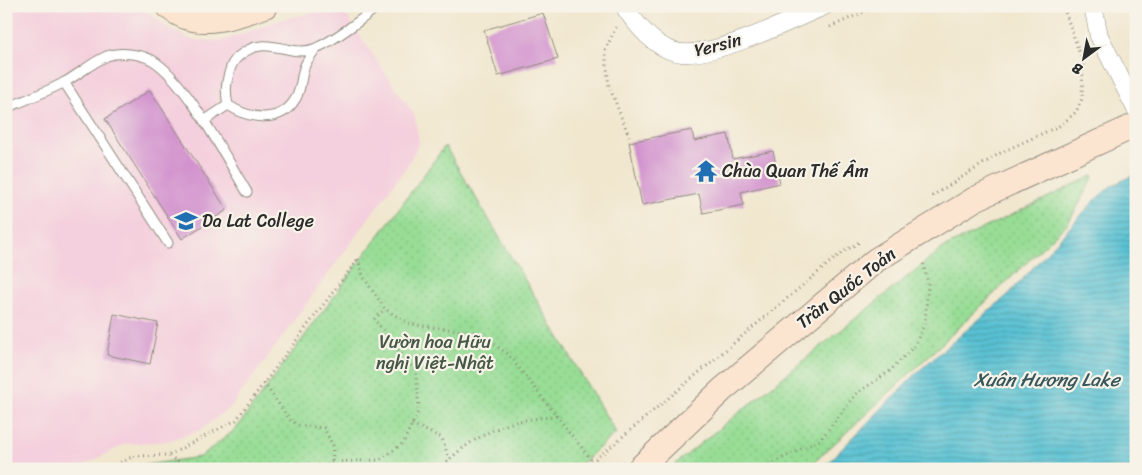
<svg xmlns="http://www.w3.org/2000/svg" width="1142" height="475" font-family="Sriracha,sans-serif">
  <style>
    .built { fill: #f4cfdd }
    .park { fill: url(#park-dots); stroke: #628460 }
    .water { fill: url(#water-rules); stroke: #42767f }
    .building { fill: #d292ce }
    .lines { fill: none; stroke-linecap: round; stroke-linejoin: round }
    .lane-casing { stroke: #8e897d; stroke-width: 11 }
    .street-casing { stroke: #8e897d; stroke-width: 19 }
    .secondary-casing { stroke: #8e897d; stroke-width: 26 }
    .path { stroke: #8e897d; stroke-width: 3; stroke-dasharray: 1 4; stroke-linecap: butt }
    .lane { stroke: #fff; stroke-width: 9 }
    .street { stroke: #fff; stroke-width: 18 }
    .secondary { stroke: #fce5d0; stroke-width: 24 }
    .labels { text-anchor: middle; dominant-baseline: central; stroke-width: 4.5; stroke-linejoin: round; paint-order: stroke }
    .street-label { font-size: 18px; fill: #2b2b2b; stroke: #f7f3e8 }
    .poi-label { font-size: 18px; fill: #2b2b2b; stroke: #f7f3e8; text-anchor: start }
    .park-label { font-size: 18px; fill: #465846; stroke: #f7f3e8 }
    .water-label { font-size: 19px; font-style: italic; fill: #38585d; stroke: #f7f3e8 }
  </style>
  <defs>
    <pattern id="park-dots" width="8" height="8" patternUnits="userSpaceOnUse" patternTransform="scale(1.25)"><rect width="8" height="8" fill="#98dd96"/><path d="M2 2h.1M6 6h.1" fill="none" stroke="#83be81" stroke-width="1.8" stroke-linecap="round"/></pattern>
    <pattern id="water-rules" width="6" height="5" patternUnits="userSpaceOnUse" patternTransform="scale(1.25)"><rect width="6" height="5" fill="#58c1d3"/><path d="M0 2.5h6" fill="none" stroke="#499dab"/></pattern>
  </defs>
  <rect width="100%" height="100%" fill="#f7f3e8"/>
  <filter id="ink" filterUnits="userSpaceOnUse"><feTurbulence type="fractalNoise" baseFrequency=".02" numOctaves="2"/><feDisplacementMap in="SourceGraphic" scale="10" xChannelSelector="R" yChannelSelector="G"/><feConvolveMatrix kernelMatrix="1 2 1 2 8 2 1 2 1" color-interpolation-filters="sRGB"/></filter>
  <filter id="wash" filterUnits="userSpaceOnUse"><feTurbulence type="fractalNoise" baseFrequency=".0096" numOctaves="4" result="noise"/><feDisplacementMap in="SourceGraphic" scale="20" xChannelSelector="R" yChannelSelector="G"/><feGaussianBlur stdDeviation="1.12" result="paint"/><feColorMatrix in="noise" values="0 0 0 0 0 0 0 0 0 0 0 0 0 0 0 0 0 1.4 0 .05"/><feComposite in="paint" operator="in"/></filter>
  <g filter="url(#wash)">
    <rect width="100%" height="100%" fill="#f1e7cf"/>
    <path class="built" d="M6 6H144L148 12 170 29 192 40 222 41 280 20 340 6 415 116 419 143 407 166 231 407 200 430 168 441 125 444 77 469H6Z"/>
    <path class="park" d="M445 146 616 433 575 469H118L200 457 236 429Z
      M1094 175 1069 222 950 336 807 469H669L943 248Z"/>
    <path class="water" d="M1136 174V469H822L921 369 1009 294 1096 199 1111 186Z"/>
    <g id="blocks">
      <path class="building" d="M543 13 558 59 498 76 484 30Z
        M150 90 227 210 182 239 105 119Z
        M692 130 694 141 728 134 733 159 773 151 780 183 741 192 744 205 703 213 699 194 642 205 629 142Z
        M114 314 158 323 150 364 107 355Z"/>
    </g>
  </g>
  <g filter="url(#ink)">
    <use href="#blocks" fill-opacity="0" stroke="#8e897d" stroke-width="1"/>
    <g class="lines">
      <defs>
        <path id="lane" d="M316 48C312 54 306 61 304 68 301 78 301 89 296 98 281 125 249 119 228 105 225 91 226 81 231 67 233 61 237 57 243 53 269 34 291 59 316 48 331 42 366 17 377 6
          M64 82 168 243
          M6 108C26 100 46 92 65 82 79 74 93 62 107 56 120 51 140 54 152 60 185 79 226 158 247 192
          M204 121 228 105"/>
        <path id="street" d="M624 6C637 26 657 51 682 53 717 56 790 21 824 6
          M1093 6 1099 36 1136 109"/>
        <path id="secondary" d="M168 6C195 32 235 16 265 6
          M639 469 722 390 876 260 975 199 1136 125"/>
      </defs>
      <use href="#lane" class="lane-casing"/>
      <use href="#street" class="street-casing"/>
      <use href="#secondary" class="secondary-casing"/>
      <path class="path" d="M616 27 605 51 609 86 629 136
        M830 27 878 6
        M932 196 1002 152 1061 125 1076 112 1082 99 1083 63 1063 6
        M358 259 364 278 385 309 410 324 478 333 508 354 592 461
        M264 383 290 420 298 425 324 428 333 446 332 469
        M412 424 442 438 449 459
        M169 456 190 469
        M107 469 134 456 169 455 236 420 358 259
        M324 469 331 462 380 460 403 443 419 410 416 372 374 319 385 309
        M440 469C457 449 489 429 515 422 528 419 543 418 557 416
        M584 469 840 254 861 241
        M760 469 820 440 857 393 890 371 915 345 925 322 928 284 923 262"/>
      <use href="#lane" class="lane"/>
      <use href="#street" class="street"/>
      <use href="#secondary" class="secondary"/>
    </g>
  </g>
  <defs>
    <symbol id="temple-bare" viewBox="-9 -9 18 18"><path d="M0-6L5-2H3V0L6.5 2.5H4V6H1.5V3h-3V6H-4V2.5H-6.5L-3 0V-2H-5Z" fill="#1f6fb2" stroke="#f7f3e8" stroke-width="2.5" paint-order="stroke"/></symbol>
    <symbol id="university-bare" viewBox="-9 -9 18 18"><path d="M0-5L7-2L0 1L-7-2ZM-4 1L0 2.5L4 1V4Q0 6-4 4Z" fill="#1f6fb2" stroke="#f7f3e8" stroke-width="2.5" paint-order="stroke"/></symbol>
  </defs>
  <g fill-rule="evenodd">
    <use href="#temple-bare" x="690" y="155" width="32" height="32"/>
    <use href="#university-bare" x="170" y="205" width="32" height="32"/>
  </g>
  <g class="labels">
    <g class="street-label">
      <text transform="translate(718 45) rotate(-14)">Yersin</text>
      <text transform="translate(846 288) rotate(-38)">Trần Quốc Toản</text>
    </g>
    <g class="poi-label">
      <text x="722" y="171">Chùa Quan Thế Âm</text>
      <text x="202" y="221">Da Lat College</text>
    </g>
    <g class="park-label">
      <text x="435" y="342">Vườn hoa Hữu<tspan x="435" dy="21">nghị Việt-Nhật</tspan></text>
    </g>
    <g class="water-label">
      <text x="1047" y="379">Xuân Hương Lake</text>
    </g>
  </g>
  <rect width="1142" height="475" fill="none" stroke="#f7f3e8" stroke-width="25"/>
  <g transform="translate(1084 58) rotate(212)" stroke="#f7f3e8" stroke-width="4" paint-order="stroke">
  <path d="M0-4L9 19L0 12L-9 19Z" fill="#2b2b2b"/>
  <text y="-8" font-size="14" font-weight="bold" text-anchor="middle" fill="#2b2b2b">B</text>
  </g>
</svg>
